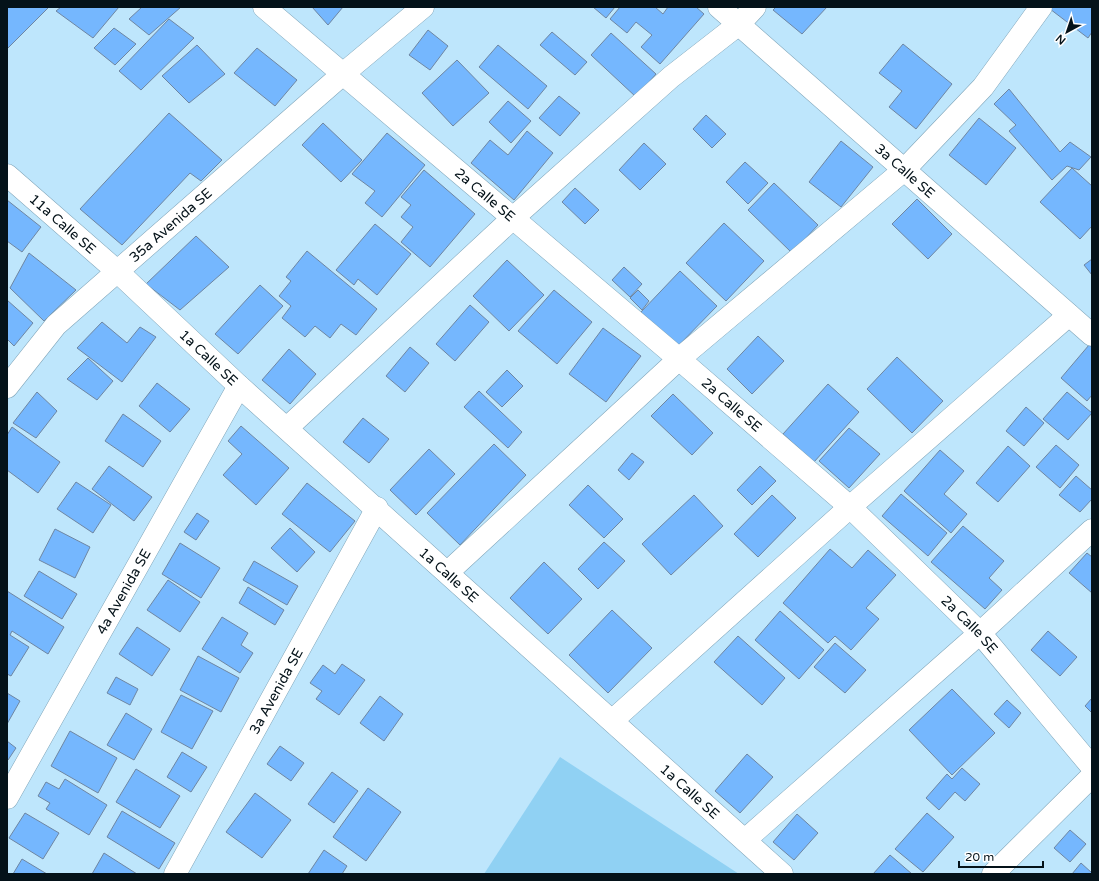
<svg xmlns="http://www.w3.org/2000/svg" width="1099" height="881" font-family="'Varela Round',sans-serif">
  <style>
    .green { fill: #90d1f3 }
    .building { fill: #75b7fe; stroke: #6e86a2 }
    .lines { fill: none; stroke-linecap: round; stroke-linejoin: round }
    .minor-casing { stroke: #80a6ba; stroke-width: 23 }
    .minor { stroke: #fff; stroke-width: 22 }
    .labels { text-anchor: middle; dominant-baseline: central; stroke-width: 3.5; stroke-linejoin: round; paint-order: stroke }
    .street-label { font-size: 14px; fill: #041219; stroke: #fff }
  </style>
  <rect width="100%" height="100%" fill="#bee6fc"/>
  <path class="green" d="M560 757 739 874H484Z"/>
  <path class="building" d="M7 7H49L7 49Z
    M61 7H119L93 38 56 11Z
    M142 7H181L149 35 129 19Z
    M312 7H343L328 25Z
    M593 7H615L606 18Z
    M620 7H655L663 14 668 7H696L704 14 660 64 641 47 652 35 636 22 627 33 610 19Z
    M776 7H827L802 34 773 10Z
    M1052 7H1092V32L1088 38 1050 9Z
    M169 19 194 38 141 90 119 71Z
    M114 28 136 44 115 65 94 48Z
    M428 30 448 46 430 70 409 55Z
    M552 32 587 62 575 75 540 45Z
    M611 33 656 74 636 97 591 55Z
    M903 44 952 84 916 129 889 107 902 91 879 73Z
    M197 45 225 74 189 103 162 76Z
    M498 45 547 86 528 109 479 67Z
    M257 48 297 80 275 106 234 73Z
    M457 60 489 93 453 126 422 93Z
    M1009 89 1060 152 1070 142 1091 157 1079 170 1067 166 1052 180 1009 131 1016 125 994 104Z
    M559 96 580 113 560 136 539 118Z
    M508 101 531 121 511 143 489 122Z
    M169 113 222 160 201 181 190 173 122 245 80 209Z
    M706 115 726 134 712 148 693 129Z
    M979 118 1016 148 986 185 949 155Z
    M323 123 362 160 341 182 302 145Z
    M527 131 553 153 514 200 471 163 490 140 508 155Z
    M387 133 425 165 382 217 365 203 375 191 352 174Z
    M841 141 873 167 841 207 809 182Z
    M644 143 666 164 640 190 619 170Z
    M745 162 768 183 748 204 726 182Z
    M1072 168 1092 186V226L1080 239 1040 202Z
    M424 170 475 214 430 267 401 242 413 227 401 217 411 205 401 197Z
    M774 183 818 225 792 253 748 210Z
    M575 188 599 210 585 224 562 202Z
    M917 199 952 234 928 259 892 224Z
    M7 200 41 227 22 252 7 241Z
    M724 223 764 261 726 301 686 263Z
    M375 224 411 254 377 295 358 279 354 285 336 270Z
    M196 236 229 267 180 310 146 284Z
    M307 251 377 309 356 335 341 324 330 338 315 326 305 337 282 318 291 306 279 296 291 281 286 277Z
    M29 253 76 290 44 321 10 288Z
    M1092 259V275L1084 265Z
    M507 260 544 295 509 331 473 296Z
    M624 267 642 284 630 297 612 280Z
    M680 271 717 306 677 347 641 312Z
    M260 285 283 306 238 354 215 334Z
    M554 290 592 322 557 364 518 331Z
    M638 290 649 301 642 310 630 298Z
    M7 300 33 323 14 346 7 339Z
    M470 305 489 322 455 361 436 344Z
    M102 322 127 343 140 327 156 337 122 382 77 348Z
    M603 328 641 356 606 402 569 374Z
    M758 336 784 361 752 394 727 369Z
    M1089 345 1092 347V395L1087 401 1061 378Z
    M410 347 429 363 405 392 386 376Z
    M289 349 316 374 290 404 262 380Z
    M897 357 943 401 912 433 867 389Z
    M88 358 113 381 97 400 67 379Z
    M507 370 523 386 502 407 486 392Z
    M157 383 190 409 170 432 139 406Z
    M828 384 859 412 814 462 783 434Z
    M479 391 522 432 508 448 464 407Z
    M37 392 57 411 36 438 13 423Z
    M1067 392 1092 413 1068 440 1043 419Z
    M673 394 713 433 692 455 651 416Z
    M1026 407 1044 423 1024 446 1006 431Z
    M123 414 161 441 143 467 105 441Z
    M363 418 389 439 369 463 343 442Z
    M241 426 289 468 256 505 223 475 242 454 228 441Z
    M12 427 60 462 38 493 7 470V435Z
    M849 428 880 454 849 488 819 461Z
    M494 444 526 475 460 545 427 513Z
    M1056 445 1079 465 1060 488 1036 467Z
    M1008 446 1030 466 998 502 976 483Z
    M429 449 455 474 416 515 390 490Z
    M940 450 964 471 944 494 967 514 951 533 904 491Z
    M632 453 644 462 629 480 618 470Z
    M109 466 152 497 134 521 92 489Z
    M760 466 776 481 752 505 737 490Z
    M1076 476 1092 490V499L1080 512 1059 495Z
    M76 482 111 505 93 533 57 509Z
    M307 483 355 521 330 552 282 514Z
    M588 485 623 519 604 538 569 505Z
    M901 494 947 533 928 556 882 516Z
    M694 495 723 526 671 575 642 544Z
    M772 495 796 518 758 557 734 534Z
    M197 513 209 521 196 540 184 532Z
    M963 526 1004 561 989 578 1002 590 985 609 931 562Z
    M290 528 315 552 297 572 271 548Z
    M55 529 90 547 75 578 39 560Z
    M604 542 625 561 598 589 578 569Z
    M180 543 220 568 201 598 162 574Z
    M830 549 852 568 868 550 896 575 866 608 879 619 851 650 835 636 828 643 783 603Z
    M1087 553 1092 557V593L1069 573Z
    M254 561 298 586 287 605 243 580Z
    M544 562 582 599 548 634 510 598Z
    M39 571 77 594 62 619 24 596Z
    M168 580 200 602 180 632 147 610Z
    M248 587 284 610 275 625 239 603Z
    M7 591 64 627 48 654 12 631 10 635 29 647 11 676 7 674Z
    M612 610 652 648 608 693 569 655Z
    M780 611 824 650 799 679 755 640Z
    M222 617 248 633 241 645 253 653 240 673 202 649Z
    M137 627 170 649 152 676 119 654Z
    M1048 631 1077 657 1060 676 1031 650Z
    M738 636 785 678 762 705 714 662Z
    M835 643 866 670 845 693 814 667Z
    M198 656 239 678 221 712 180 690Z
    M342 664 365 680 339 715 316 699 322 691 310 683 323 665 335 674Z
    M116 677 138 689 130 705 107 693Z
    M952 689 995 733 952 775 909 730Z
    M7 693 20 701 7 724Z
    M181 695 213 711 192 749 161 732Z
    M380 696 403 714 384 741 360 723Z
    M1092 698V713L1085 706Z
    M1007 700 1021 713 1009 728 994 714Z
    M126 713 152 729 134 760 107 745Z
    M70 731 117 758 98 793 51 766Z
    M7 741 16 748 8 760H7Z
    M280 746 304 763 291 781 267 764Z
    M182 752 207 767 191 792 167 777Z
    M747 754 773 777 740 813 715 791Z
    M962 768 980 784 965 801 955 792 939 810 926 798 947 774 952 779Z
    M136 769 180 796 160 828 116 802Z
    M332 772 358 791 334 823 308 804Z
    M65 779 107 805 89 835 46 809 50 803 38 796 46 782 59 789Z
    M368 788 401 812 366 861 333 837Z
    M255 793 291 820 262 858 226 832Z
    M122 811 175 843 159 869 107 837Z
    M25 813 59 833 43 859 9 838Z
    M927 813 954 837 923 872 895 849Z
    M797 814 818 833 794 860 773 842Z
    M1070 830 1086 844 1070 862 1054 848Z
    M324 850 347 866 342 874H308Z
    M104 853 137 874H92Z
    M890 855 912 874H873Z
    M22 859 47 874H13Z
    M1081 863 1092 873V874H1072Z"/>
  <g class="lines">
    <defs>
      <g id="minor">
        <path id="s1" d="M264 7 679 359 850 507 980 633 1092 767"/>
        <path id="s2" d="M719 7 1092 335"/>
        <path id="s3" d="M7 175 118 272 239 386 782 874"/>
        <path id="s4" d="M7 387 56 325 344 73 423 7"/>
        <path d="M287 428 513 218 671 77 739 24 755 7"/>
        <path d="M448 572 679 359 904 170 983 87 1041 7"/>
        <path d="M613 720 850 507 1069 315"/>
        <path id="s5" d="M7 798 239 386"/>
        <path d="M745 840 980 633 1092 530"/>
        <path id="s6" d="M175 874 377 508"/>
        <path d="M993 874 1092 776"/>
      </g>
    </defs>
    <use href="#minor" class="minor-casing"/>
    <use href="#minor" class="minor"/>
  </g>
  <g class="labels">
    <g class="street-label">
      <text stroke="none"><textPath href="#s2" startOffset="248">3a Calle SE</textPath></text>
      <text stroke="none"><textPath href="#s1" startOffset="290">2a Calle SE</textPath></text>
      <text stroke="none"><textPath href="#s3" startOffset="74">11a Calle SE</textPath></text>
      <text stroke="none"><textPath href="#s4" startOffset="231">35a Avenida SE</textPath></text>
      <text stroke="none"><textPath href="#s3" startOffset="272">1a Calle SE</textPath></text>
      <text stroke="none"><textPath href="#s1" startOffset="614">2a Calle SE</textPath></text>
      <text stroke="none"><textPath href="#s3" startOffset="596">1a Calle SE</textPath></text>
      <text stroke="none"><textPath href="#s5" startOffset="237">4a Avenida SE</textPath></text>
      <text stroke="none"><textPath href="#s1" startOffset="938">2a Calle SE</textPath></text>
      <text stroke="none"><textPath href="#s6" startOffset="209">3a Avenida SE</textPath></text>
      <text stroke="none"><textPath href="#s3" startOffset="920">1a Calle SE</textPath></text>
    </g>
  </g>
  <rect width="1099" height="881" fill="none" stroke="#041219" stroke-width="16"/>
  <g transform="translate(1067 32) rotate(220)" stroke="#ffffff" stroke-width="3" paint-order="stroke">
  <path d="M0-3L7 15L0 10L-7 15Z" fill="#041219"/>
  <text y="-6" font-size="11" font-weight="bold" text-anchor="middle" fill="#041219">N</text>
  </g>
  <path d="M959 861v6h84v-6" fill="none" stroke="#041219" stroke-width="2"/>
  <text x="965" y="861" font-size="12" fill="#041219" stroke="#ffffff" stroke-width="3" paint-order="stroke">20 m</text>
</svg>
